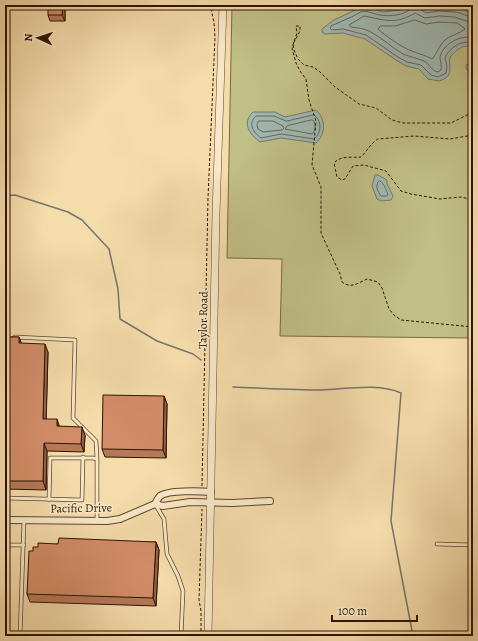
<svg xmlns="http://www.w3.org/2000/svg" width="478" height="641" viewBox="0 0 478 641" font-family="Alegreya,serif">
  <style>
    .green { fill: #c0bf86; stroke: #786944 }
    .water { fill: #a0b9b3; stroke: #73776c }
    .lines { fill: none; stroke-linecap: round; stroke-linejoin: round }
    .shore { stroke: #68665a; stroke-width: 1 }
    .stream { stroke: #73776c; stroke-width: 1.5 }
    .service-casing { stroke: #60452c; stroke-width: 4.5 }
    .minor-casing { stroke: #60452c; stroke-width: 8 }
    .tertiary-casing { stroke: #60452c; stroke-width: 8 }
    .path { stroke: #2f1301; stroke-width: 1; stroke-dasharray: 3 2; stroke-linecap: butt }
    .service { stroke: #f8e8c8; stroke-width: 3 }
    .minor { stroke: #f8e8c8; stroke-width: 6 }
    .tertiary { stroke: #f8e8c8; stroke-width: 7 }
    .wall { fill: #b57959; stroke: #2f1301 }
    .shaded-wall { fill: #936349; stroke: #2f1301 }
    .building { fill: #d28d68; stroke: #2f1301 }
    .labels { text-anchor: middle; stroke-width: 3; stroke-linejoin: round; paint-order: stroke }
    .street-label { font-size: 12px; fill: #2f1301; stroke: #f8e8c8 }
  </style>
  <rect width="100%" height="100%" fill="#f5dcab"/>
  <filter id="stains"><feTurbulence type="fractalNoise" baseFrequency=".005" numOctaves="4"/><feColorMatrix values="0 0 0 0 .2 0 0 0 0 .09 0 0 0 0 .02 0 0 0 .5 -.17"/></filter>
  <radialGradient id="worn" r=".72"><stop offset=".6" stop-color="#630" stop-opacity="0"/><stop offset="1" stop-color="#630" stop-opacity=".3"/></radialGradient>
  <path class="green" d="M232,5H310L473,9V338L280,336L282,259L227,258Z"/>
  <path class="water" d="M364,6L383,12L400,10L410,6L424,7L427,9C442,7 460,4 473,16V96L472,93L471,76L466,68V65L471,63L472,55L470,46C461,45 456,51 450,57C448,68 455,76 439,81L428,79L419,69L406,66L396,60L365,39L343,33L325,34L322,32V29L334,20Z
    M316,110C326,119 326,134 316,143L281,138L260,142C250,134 241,124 253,112H275L285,117Z
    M375,175H378L387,180V184L393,196L391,200L381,201L377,199L372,186Z"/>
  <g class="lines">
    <path class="shore" d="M412,5C411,15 389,17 380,15C375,14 370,12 364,11C358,12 355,16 349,18C343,21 337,23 331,26L330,28L332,30L343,29L366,35L398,57L407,62L421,65L431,75L438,77L446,73L447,66L445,58C449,48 463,38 473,44
      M418,5L420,9L426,13L439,11L455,12L460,13L473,18
      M415,20L426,24L439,22L457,23L464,28L465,29C459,34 451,35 445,40C438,47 437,54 432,59C425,55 419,54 412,51C404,49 383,34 378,29L380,26H395Z
      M473,23L454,17L439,16L425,18L415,13C395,25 385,20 364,16L349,25L351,27C357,28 363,28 369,31C381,37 391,47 403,54C410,57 417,58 424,61C430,64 431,71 438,72L441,70C442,65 440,61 440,57C443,44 461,34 473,38
      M314,115C322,120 322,133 314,139L281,134L261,138C254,133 247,124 256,116H274L286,121Z
      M312,120L314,121C315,126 316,130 312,134L285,129L287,126Z
      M259,121H273L283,126L284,128L282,130L263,132L258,129L257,125Z
      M380,181C384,183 386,190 388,194L387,196H381C378,191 375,188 378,182Z"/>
    <path class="stream" d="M5,196L15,195L68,212L82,220L109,249L118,289L120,319L157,341L193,354L201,360
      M233,387C262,388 292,390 322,390C346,389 379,383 401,393L391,521L413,636"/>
    <g class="service-casing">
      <path id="service" d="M15,337L75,340L73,418L96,441L97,459
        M5,498L82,500L83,457
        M49,500L50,458H93L97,459V521
        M155,504L164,519L167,554L178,576L183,591L181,636
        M437,544L473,545
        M5,591L6,545H24
        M20,636L24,520"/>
    </g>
    <g class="minor-casing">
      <path id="minor" d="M155,504C156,502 158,498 160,496C168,490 200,491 211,492
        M5,520L107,521L120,519L155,504L163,506L190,502L232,503L270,501"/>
    </g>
    <g class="tertiary-casing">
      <path id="tertiary" d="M208,636L216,213L223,5"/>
    </g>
    <path class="path" d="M473,114H469L451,123H403L392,120L376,108L359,104L335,87L319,71L313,67L304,65L298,59L294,50L293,44L300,31V26H296L297,33L292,48L296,63L300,71L306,79L309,100L316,121L312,165L321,187V233L340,274L342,282C351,289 358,283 367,279L378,282L382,288L389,309L394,315L401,320L473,327
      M473,135L450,139L414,136L378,139C371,143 367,151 361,157C352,158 341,155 334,163L337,177L342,180L345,179L353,166L364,165L386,171L401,191L411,194L440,199L461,197L473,200
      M202,486L208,198L215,37L214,22L210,5
      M201,636V611L199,600L202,509"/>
    <use href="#service" class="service"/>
    <use href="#minor" class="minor"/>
    <use href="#tertiary" class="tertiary"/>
  </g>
  <path class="wall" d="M63,5L65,11V21H50L48,15Z
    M5,337H19L21,343L48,352L46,419L59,426L85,435L84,452L47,451L46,490L5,489Z
    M164,396L167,404L166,458L105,457L102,449Z
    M156,542L159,550L156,606L30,602L27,594L33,551L38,547L58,544Z"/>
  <path class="shaded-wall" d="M63,5L65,11V21L62,15Z
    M19,337L22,345L19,343Z
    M45,344L48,352L46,428L43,419Z
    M164,396L167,404L166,458L163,450Z
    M57,419L60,428L57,426Z
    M82,427L85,435L84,452L81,444Z
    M44,443L47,451L46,490L43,481Z
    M156,542L159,550L156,606L153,598Z"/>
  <path class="building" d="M48,5H63L62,15H48Z
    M5,337H19V343L45,344L43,419H57V426L82,427L81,444L44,443L43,481H5Z
    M103,395L164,396L163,450L102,449Z
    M59,538L156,542L153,598L27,594L29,551H33V547H38V543L58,544Z"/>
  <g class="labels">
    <g class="street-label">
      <text transform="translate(203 320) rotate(-89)" y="4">Taylor Road</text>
      <text transform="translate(81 508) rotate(-1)" y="4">Pacific Drive</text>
    </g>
  </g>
  <rect width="478" height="641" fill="none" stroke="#f5dcab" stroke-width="20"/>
  <rect x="6" y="6" width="466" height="629" fill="none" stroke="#2f1301" stroke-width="2"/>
  <rect x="10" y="10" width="458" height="621" fill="none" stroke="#2f1301"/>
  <g transform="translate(38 38) rotate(273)" stroke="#f8e8c8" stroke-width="3" paint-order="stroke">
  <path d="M0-3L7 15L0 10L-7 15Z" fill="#2f1301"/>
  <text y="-6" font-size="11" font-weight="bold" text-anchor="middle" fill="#2f1301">N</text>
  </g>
  <path d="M332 615v6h85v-6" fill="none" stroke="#2f1301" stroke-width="2"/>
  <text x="338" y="615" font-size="12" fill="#2f1301" stroke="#f8e8c8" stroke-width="3" paint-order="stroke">100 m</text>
  <rect width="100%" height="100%" filter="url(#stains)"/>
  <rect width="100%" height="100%" fill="url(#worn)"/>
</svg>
